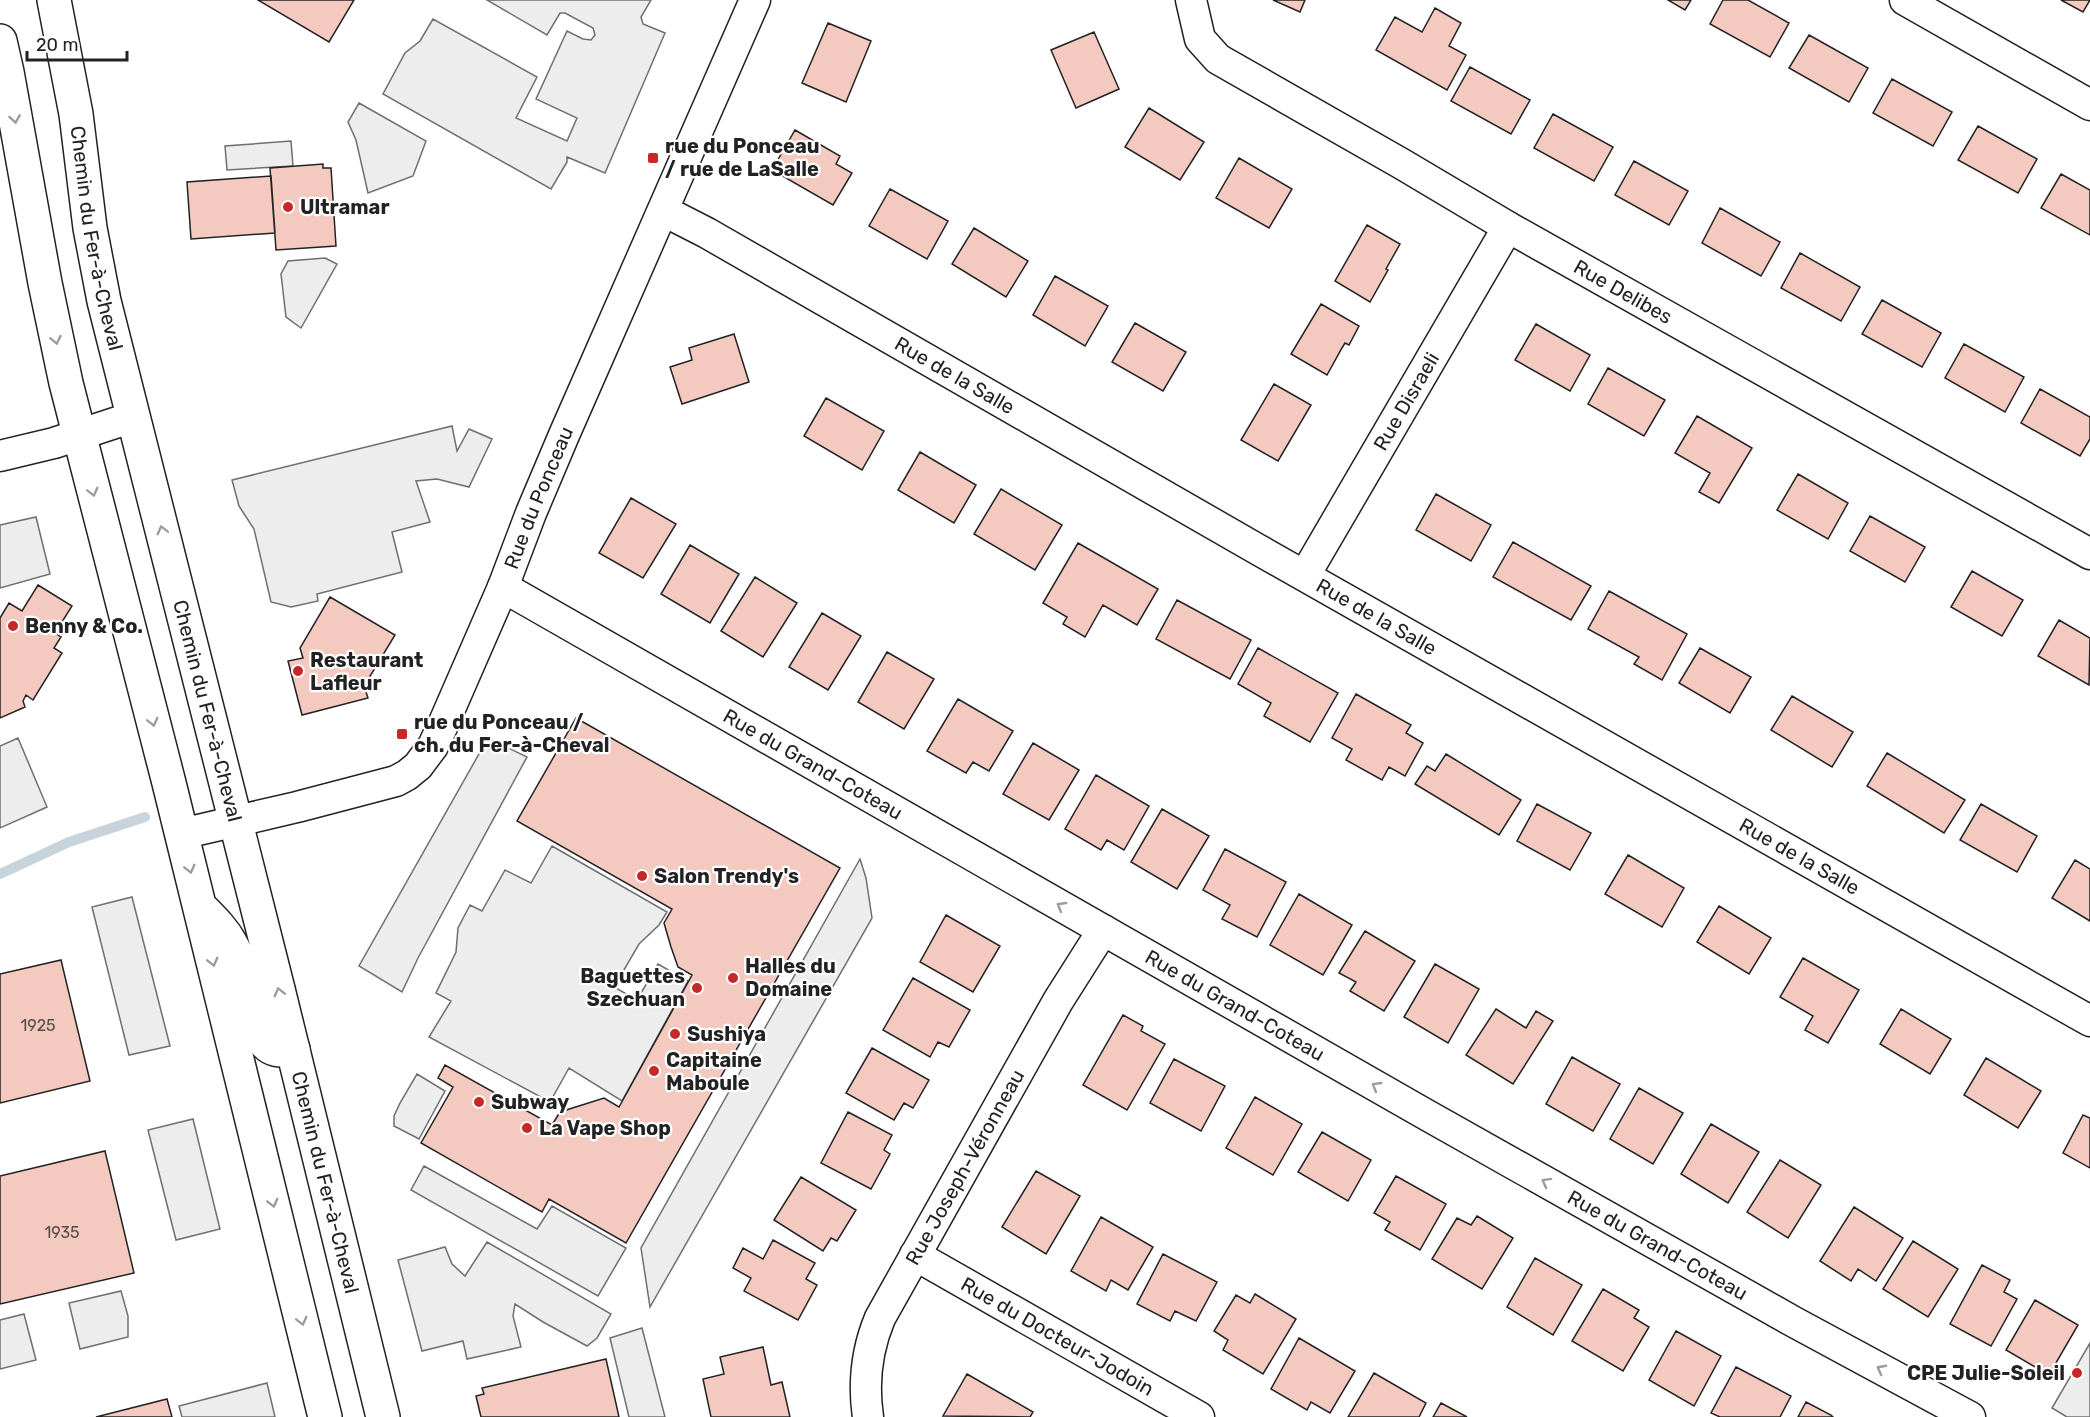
<svg xmlns="http://www.w3.org/2000/svg" width="2090" height="1417" viewBox="0 0 2090 1417" font-family="Rubik,sans-serif">
  <style>
    .parking { fill: #ededed; stroke: #6f6f6f; stroke-width: 1.5 }
    .lines { fill: none; stroke-linecap: round; stroke-linejoin: round }
    .stream { stroke: #c7d3dd; stroke-width: 10 }
    .building { fill: #f3c9c0; stroke: #222; stroke-width: 1.5 }
    .street-casing { stroke: #222; stroke-width: 33 }
    .secondary-casing { stroke: #222; stroke-width: 36 }
    .street { stroke: #fff; stroke-width: 30 }
    .secondary { stroke: #fff; stroke-width: 33 }
    .oneway { stroke: #9c9c9c }
    .poi-dot { fill: #c62828; stroke: #fff; stroke-width: 2 }
    .labels { text-anchor: middle; stroke-width: 4.5; stroke-linejoin: round; paint-order: stroke }
    .number-label { font-size: 16px; fill: #564c4a }
    .poi-label { font-size: 20px; font-weight: bold; fill: #222; stroke: #fff; text-anchor: start }
    .street-label { font-size: 20px; fill: #222; stroke: #fff }
  </style>
  <rect width="100%" height="100%" fill="#fff"/>
  <path class="parking" d="M487,0H651L641,17L643,24L665,33L605,173L567,157V162L551,189L383,94L405,53L420,41L433,19L537,77L516,118L567,141L577,118L536,99L567,31L583,39L591,40L595,35L593,28L565,13H560L547,35Z
    M359,103L426,141L413,176L368,193L356,140L348,122Z
    M291,141L293,166L227,170L225,146Z
    M325,258L337,264L301,328L286,317L281,274L288,261Z
    M452,426L457,451L469,429L492,439L469,487L437,479L416,481L430,522L392,532L402,572L317,594L318,601L291,607L271,602L254,529L239,506L232,480Z
    M36,517L50,574L0,588V525Z
    M18,738L47,807L0,828V746Z
    M488,738L527,757L418,958L402,992L359,966Z
    M552,846L667,912L659,925L639,944L614,987L637,1000L658,964L688,981L622,1101L569,1068L550,1102L429,1037L451,1001L436,993L456,952L458,928L470,905L482,911L505,870L531,883Z
    M860,859L866,878L872,918L650,1307L641,1248Z
    M132,897L170,1046L129,1055L92,907Z
    M417,1074L445,1091L419,1139L394,1126V1116L400,1103Z
    M193,1119L220,1229L176,1240L148,1130Z
    M424,1166L537,1229L552,1206L626,1248L598,1296L411,1190Z
    M487,1242L611,1314L597,1338L587,1346L543,1322L515,1304L513,1316L521,1347L467,1359L463,1341L422,1351L398,1260L445,1247L452,1264L465,1276Z
    M121,1291L128,1316V1337L80,1349L69,1303Z
    M24,1314L36,1360L0,1369V1320Z
    M642,1328L665,1417H629L610,1338Z
    M2090,1343V1417H2067L2052,1408Z
    M267,1383L275,1417H182L179,1406Z"/>
  <g class="lines">
    <path class="stream" d="M0,874L69,842L145,817"/>
  </g>
  <path class="building" d="M258,0H354L329,42Z
    M1273,0H1305L1300,12Z
    M1668,0H1691L1685,10Z
    M1723,0H1748L1789,23L1770,57L1710,24Z
    M2061,0H2090L2083,12Z
    M1435,8L1461,23L1449,46L1466,55L1447,90L1376,50L1395,17L1422,32Z
    M828,23L871,41L846,102L802,83Z
    M1094,32L1119,89L1076,108L1051,50Z
    M1809,35L1868,68L1849,102L1789,68Z
    M1470,67L1530,100L1511,134L1451,101Z
    M1892,79L1952,112L1933,146L1873,113Z
    M1149,108L1204,142L1180,180L1125,147Z
    M1553,114L1613,147L1594,181L1534,148Z
    M1978,126L2037,159L2018,193L1958,160Z
    M795,130L840,156L836,164L852,173L833,205L772,170Z
    M1239,158L1292,189L1269,228L1216,198Z
    M1634,161L1688,191L1669,225L1615,195Z
    M323,164V168H331L336,246L276,250L270,168Z
    M2061,174L2090,190V235L2041,208Z
    M271,176L275,233L191,239L187,182Z
    M890,189L948,221L927,259L869,226Z
    M1720,208L1780,242L1761,276L1702,243Z
    M1367,225L1400,244L1386,269L1388,270L1370,302L1335,281Z
    M974,228L1028,261L1006,297L952,264Z
    M1800,253L1860,287L1841,321L1781,288Z
    M1055,276L1108,306L1085,346L1033,315Z
    M1882,300L1941,333L1922,367L1862,334Z
    M1321,304L1359,326L1349,345L1345,343L1342,348L1327,375L1291,354Z
    M1135,323L1186,352L1163,391L1112,362Z
    M1536,324L1590,355L1570,391L1515,360Z
    M734,334L749,382L682,404L670,367L692,360L689,348Z
    M1964,344L2024,377L2005,412L1945,378Z
    M1608,368L1665,400L1644,436L1588,404Z
    M1274,384L1311,405L1278,461L1241,440Z
    M2040,389L2090,417V439L2080,456L2021,423Z
    M826,398L884,431L862,470L804,436Z
    M1697,416L1752,448L1719,503L1699,492L1710,473L1675,453Z
    M920,452L976,485L954,523L898,490Z
    M1798,474L1848,503L1828,539L1777,510Z
    M1001,489L1062,525L1035,570L974,534Z
    M1436,494L1491,525L1471,561L1416,530Z
    M631,498L676,524L643,578L599,553Z
    M1870,516L1925,547L1905,582L1850,551Z
    M1513,542L1591,586L1571,620L1493,577Z
    M1078,543L1158,589L1137,625L1103,605L1085,637L1063,624L1067,617L1043,603Z
    M690,545L739,574L710,623L661,594Z
    M1972,571L2023,600L2002,636L1951,607Z
    M755,577L797,603L763,657L721,631Z
    M38,585L72,606L55,633L61,637L54,648L62,653L33,700L26,695L23,701L25,707L0,718V618L9,603L22,611Z
    M1609,591L1687,634L1662,680L1634,664L1639,657L1588,629Z
    M330,597L395,635L364,686L368,698L302,715L288,661L303,658L300,648Z
    M1177,600L1251,640L1230,679L1156,639Z
    M822,613L861,636L828,690L789,667Z
    M2059,620L2090,638L2089,685L2038,656Z
    M1258,648L1338,693L1310,742L1264,716L1271,703L1238,684Z
    M1700,648L1751,677L1730,713L1679,683Z
    M887,652L934,679L904,729L858,702Z
    M1356,694L1411,725L1406,733L1423,743L1405,776L1389,767L1382,780L1346,760L1352,749L1332,738Z
    M1792,696L1853,732L1832,767L1771,730Z
    M958,699L1013,731L989,771L973,762L966,773L927,751Z
    M576,718L840,868L626,1243L549,1199L542,1212L421,1143L453,1087L438,1078L445,1065L552,1125L560,1112L604,1098L619,1107L692,975L678,967L671,947L664,923L672,909L517,821Z
    M1033,743L1079,770L1049,820L1003,794Z
    M1887,753L1965,800L1944,833L1867,786Z
    M1446,754L1521,800L1499,835L1415,784L1427,766L1435,771Z
    M1096,775L1149,806L1124,850L1107,840L1101,850L1065,829Z
    M1537,804L1591,833L1570,870L1517,841Z
    M1981,804L2037,836L2017,872L1960,840Z
    M1162,809L1209,836L1177,889L1131,862Z
    M1225,849L1286,882L1257,937L1222,919L1230,905L1203,890Z
    M1628,855L1684,888L1662,927L1605,894Z
    M2075,860L2090,869V921L2052,898Z
    M1299,894L1352,925L1323,975L1270,945Z
    M1719,906L1771,938L1749,974L1697,942Z
    M946,915L1000,946L973,992L920,962Z
    M1365,931L1415,961L1384,1011L1350,991L1356,982L1339,973Z
    M1803,958L1859,990L1828,1043L1805,1030L1813,1016L1780,997Z
    M61,960L90,1081L0,1103V974Z
    M1435,964L1479,989L1448,1043L1404,1017Z
    M913,978L970,1010L949,1047L938,1042L930,1057L883,1030Z
    M1496,1009L1526,1028L1536,1011L1553,1021L1513,1084L1466,1055Z
    M1901,1009L1951,1039L1930,1074L1880,1044Z
    M1123,1015L1143,1026L1141,1031L1165,1044L1127,1110L1083,1085Z
    M872,1048L929,1080L913,1108L904,1103L894,1120L846,1093Z
    M1572,1057L1620,1084L1593,1131L1546,1104Z
    M1986,1058L2041,1091L2018,1128L1964,1095Z
    M1174,1059L1225,1086L1201,1131L1150,1103Z
    M1639,1088L1683,1113L1653,1164L1610,1139Z
    M1255,1097L1302,1124L1273,1175L1226,1148Z
    M848,1112L892,1135L884,1150L890,1154L871,1189L821,1163Z
    M2083,1115L2090,1118V1168L2063,1153Z
    M1711,1124L1759,1152L1728,1203L1681,1174Z
    M1322,1132L1371,1160L1348,1201L1298,1172Z
    M105,1151L134,1273L0,1304V1176Z
    M1780,1160L1821,1185L1788,1238L1747,1212Z
    M1036,1171L1080,1196L1046,1254L1002,1227Z
    M1396,1176L1446,1204L1420,1250L1385,1230L1390,1222L1374,1213Z
    M801,1177L856,1210L837,1241L831,1238L823,1251L774,1220Z
    M1854,1207L1903,1238L1876,1281L1858,1269L1851,1281L1820,1261Z
    M1477,1216L1513,1238L1482,1289L1432,1259L1457,1218L1471,1225Z
    M1101,1217L1153,1247L1128,1290L1111,1280L1106,1291L1071,1271Z
    M773,1240L815,1263L806,1279L817,1285L798,1320L744,1291L751,1278L733,1268L743,1248L763,1259Z
    M1913,1241L1958,1269L1928,1317L1883,1289Z
    M1163,1254L1217,1282L1196,1321L1175,1311L1170,1321L1137,1304Z
    M1535,1258L1582,1285L1553,1335L1507,1307Z
    M1982,1265L2010,1280L2004,1292L2017,1299L1991,1346L1950,1324Z
    M1603,1289L1639,1310L1634,1318L1649,1327L1623,1371L1572,1341Z
    M1255,1294L1296,1319L1263,1374L1223,1350L1228,1340L1214,1331L1236,1295L1250,1303Z
    M2035,1300L2078,1325L2049,1375L2006,1350Z
    M1676,1331L1721,1356L1694,1406L1649,1380Z
    M1299,1338L1355,1371L1330,1413L1311,1402L1307,1410L1271,1389Z
    M763,1347L771,1385L782,1382L790,1417H711L703,1379L724,1374L720,1357Z
    M606,1359L619,1417H481L476,1396L484,1394L482,1388Z
    M1736,1367L1791,1396L1780,1417H1720L1711,1413Z
    M1374,1373L1426,1403L1419,1417H1348Z
    M967,1374L1033,1412L1030,1417L943,1416Z
    M167,1399L172,1417H96Z
    M1806,1402L1831,1415L1833,1417H1798Z
    M1441,1403L1467,1417H1433Z"/>
  <g class="lines">
    <g class="street-casing">
      <g id="street">
        <path id="s1" d="M1191,0L1200,39L1218,59L1402,164L1508,227L2090,554"/>
        <path d="M1905,0L2090,105"/>
        <path id="s2" d="M664,211L707,233L1257,549L2090,1021"/>
        <path d="M0,456L54,443L133,417"/>
        <path id="s3" d="M1305,575L1508,227"/>
        <path id="s4" d="M503,587L1425,1114L1794,1322L1970,1417"/>
        <path id="s5" d="M181,834L297,807L396,781L407,775L418,766L433,746L442,727L503,587L531,513L564,435L755,0"/>
        <path id="s6" d="M915,1255L1199,1417"/>
        <path id="s7" d="M868,1417C863,1383 867,1349 880,1318L1058,1001L1103,930"/>
      </g>
    </g>
    <g class="secondary-casing">
      <g id="secondary">
        <path id="s8" d="M54,0L76,114L90,228L104,301L278,989L383,1417"/>
        <path d="M0,41L7,72L45,283L66,383L169,783L325,1417"/>
        <path d="M204,911C214,921 224,931 231,944C248,973 251,1009 263,1040C271,1051 280,1051 293,1049"/>
      </g>
    </g>
    <use href="#street" class="street"/>
    <use href="#secondary" class="secondary"/>
  </g>
  <defs><path id="oneway-chevron" d="M-2-3.5L2.5 0L-2 3.5" fill="none" stroke-width="1.6" stroke-linecap="round" stroke-linejoin="round" transform="scale(1.5)"/></defs>
  <g class="oneway">
    <use href="#oneway-chevron" transform="translate(15 119) rotate(81)"/>
    <use href="#oneway-chevron" transform="translate(56 340) rotate(78)"/>
    <use href="#oneway-chevron" transform="translate(93 492) rotate(76)"/>
    <use href="#oneway-chevron" transform="translate(162 530) rotate(-104)"/>
    <use href="#oneway-chevron" transform="translate(153 722) rotate(76)"/>
    <use href="#oneway-chevron" transform="translate(190 869) rotate(76)"/>
    <use href="#oneway-chevron" transform="translate(1061 906) rotate(-150)"/>
    <use href="#oneway-chevron" transform="translate(213 962) rotate(76)"/>
    <use href="#oneway-chevron" transform="translate(279 992) rotate(-104)"/>
    <use href="#oneway-chevron" transform="translate(1376 1086) rotate(-150)"/>
    <use href="#oneway-chevron" transform="translate(1546 1182) rotate(-151)"/>
    <use href="#oneway-chevron" transform="translate(273 1203) rotate(76)"/>
    <use href="#oneway-chevron" transform="translate(302 1321) rotate(76)"/>
    <use href="#oneway-chevron" transform="translate(1881 1369) rotate(-152)"/>
  </g>
  <g class="poi-dot">
    <rect x="647" y="152" width="12" height="12" rx="3"/>
    <circle cx="288" cy="207" r="6"/>
    <circle cx="13" cy="626" r="6"/>
    <circle cx="298" cy="671" r="6"/>
    <rect x="396" y="728" width="12" height="12" rx="3"/>
    <circle cx="642" cy="876" r="6"/>
    <circle cx="733" cy="978" r="6"/>
    <circle cx="697" cy="988" r="6"/>
    <circle cx="675" cy="1034" r="6"/>
    <circle cx="654" cy="1071" r="6"/>
    <circle cx="479" cy="1102" r="6"/>
    <circle cx="527" cy="1128" r="6"/>
    <circle cx="2077" cy="1373" r="6"/>
  </g>
  <g class="labels">
    <g class="number-label">
      <text x="38" y="1031">1925</text>
      <text x="62" y="1238">1935</text>
    </g>
    <g class="poi-label">
      <text x="665" y="153">rue du Ponceau<tspan x="665" dy="23">/ rue de LaSalle</tspan></text>
      <text x="300" y="214">Ultramar</text>
      <text x="25" y="633">Benny &amp; Co.</text>
      <text x="310" y="667">Restaurant<tspan x="310" dy="23">Lafleur</tspan></text>
      <text x="414" y="729">rue du Ponceau /<tspan x="414" dy="23">ch. du Fer-à-Cheval</tspan></text>
      <text x="654" y="883">Salon Trendy's</text>
      <text x="745" y="973">Halles du<tspan x="745" dy="23">Domaine</tspan></text>
      <text x="685" y="983" text-anchor="end">Baguettes<tspan x="685" dy="23">Szechuan</tspan></text>
      <text x="687" y="1041">Sushiya</text>
      <text x="666" y="1067">Capitaine<tspan x="666" dy="23">Maboule</tspan></text>
      <text x="491" y="1109">Subway</text>
      <text x="539" y="1135">La Vape Shop</text>
      <text x="2065" y="1380" text-anchor="end">CPE Julie-Soleil</text>
    </g>
    <g class="street-label">
      <text dy="7" stroke="none"><textPath href="#s8" startOffset="242">Chemin du Fer-à-Cheval</textPath></text>
      <text dy="7" stroke="none"><textPath href="#s1" startOffset="534">Rue Delibes</textPath></text>
      <text dy="7" stroke="none"><textPath href="#s2" startOffset="334">Rue de la Salle</textPath></text>
      <text dy="7" stroke="none"><textPath href="#s3" startOffset="201">Rue Disraeli</textPath></text>
      <text dy="7" stroke="none"><textPath href="#s5" startOffset="543">Rue du Ponceau</textPath></text>
      <text dy="7" stroke="none"><textPath href="#s2" startOffset="820">Rue de la Salle</textPath></text>
      <text dy="7" stroke="none"><textPath href="#s8" startOffset="728">Chemin du Fer-à-Cheval</textPath></text>
      <text dy="7" stroke="none"><textPath href="#s4" startOffset="357">Rue du Grand-Coteau</textPath></text>
      <text dy="7" stroke="none"><textPath href="#s2" startOffset="1306">Rue de la Salle</textPath></text>
      <text dy="7" stroke="none"><textPath href="#s4" startOffset="843">Rue du Grand-Coteau</textPath></text>
      <text dy="7" stroke="none"><textPath href="#s7" startOffset="274">Rue Joseph-Véronneau</textPath></text>
      <text dy="7" stroke="none"><textPath href="#s8" startOffset="1214">Chemin du Fer-à-Cheval</textPath></text>
      <text dy="7" stroke="none"><textPath href="#s4" startOffset="1329">Rue du Grand-Coteau</textPath></text>
      <text dy="7" stroke="none"><textPath href="#s6" startOffset="164">Rue du Docteur-Jodoin</textPath></text>
    </g>
  </g>
  <path d="M27 51v9h100v-9" fill="none" stroke="#222222" stroke-width="3"/>
  <text x="36" y="51" font-size="18" fill="#222222" stroke="#ffffff" stroke-width="4.5" paint-order="stroke">20 m</text>
</svg>
